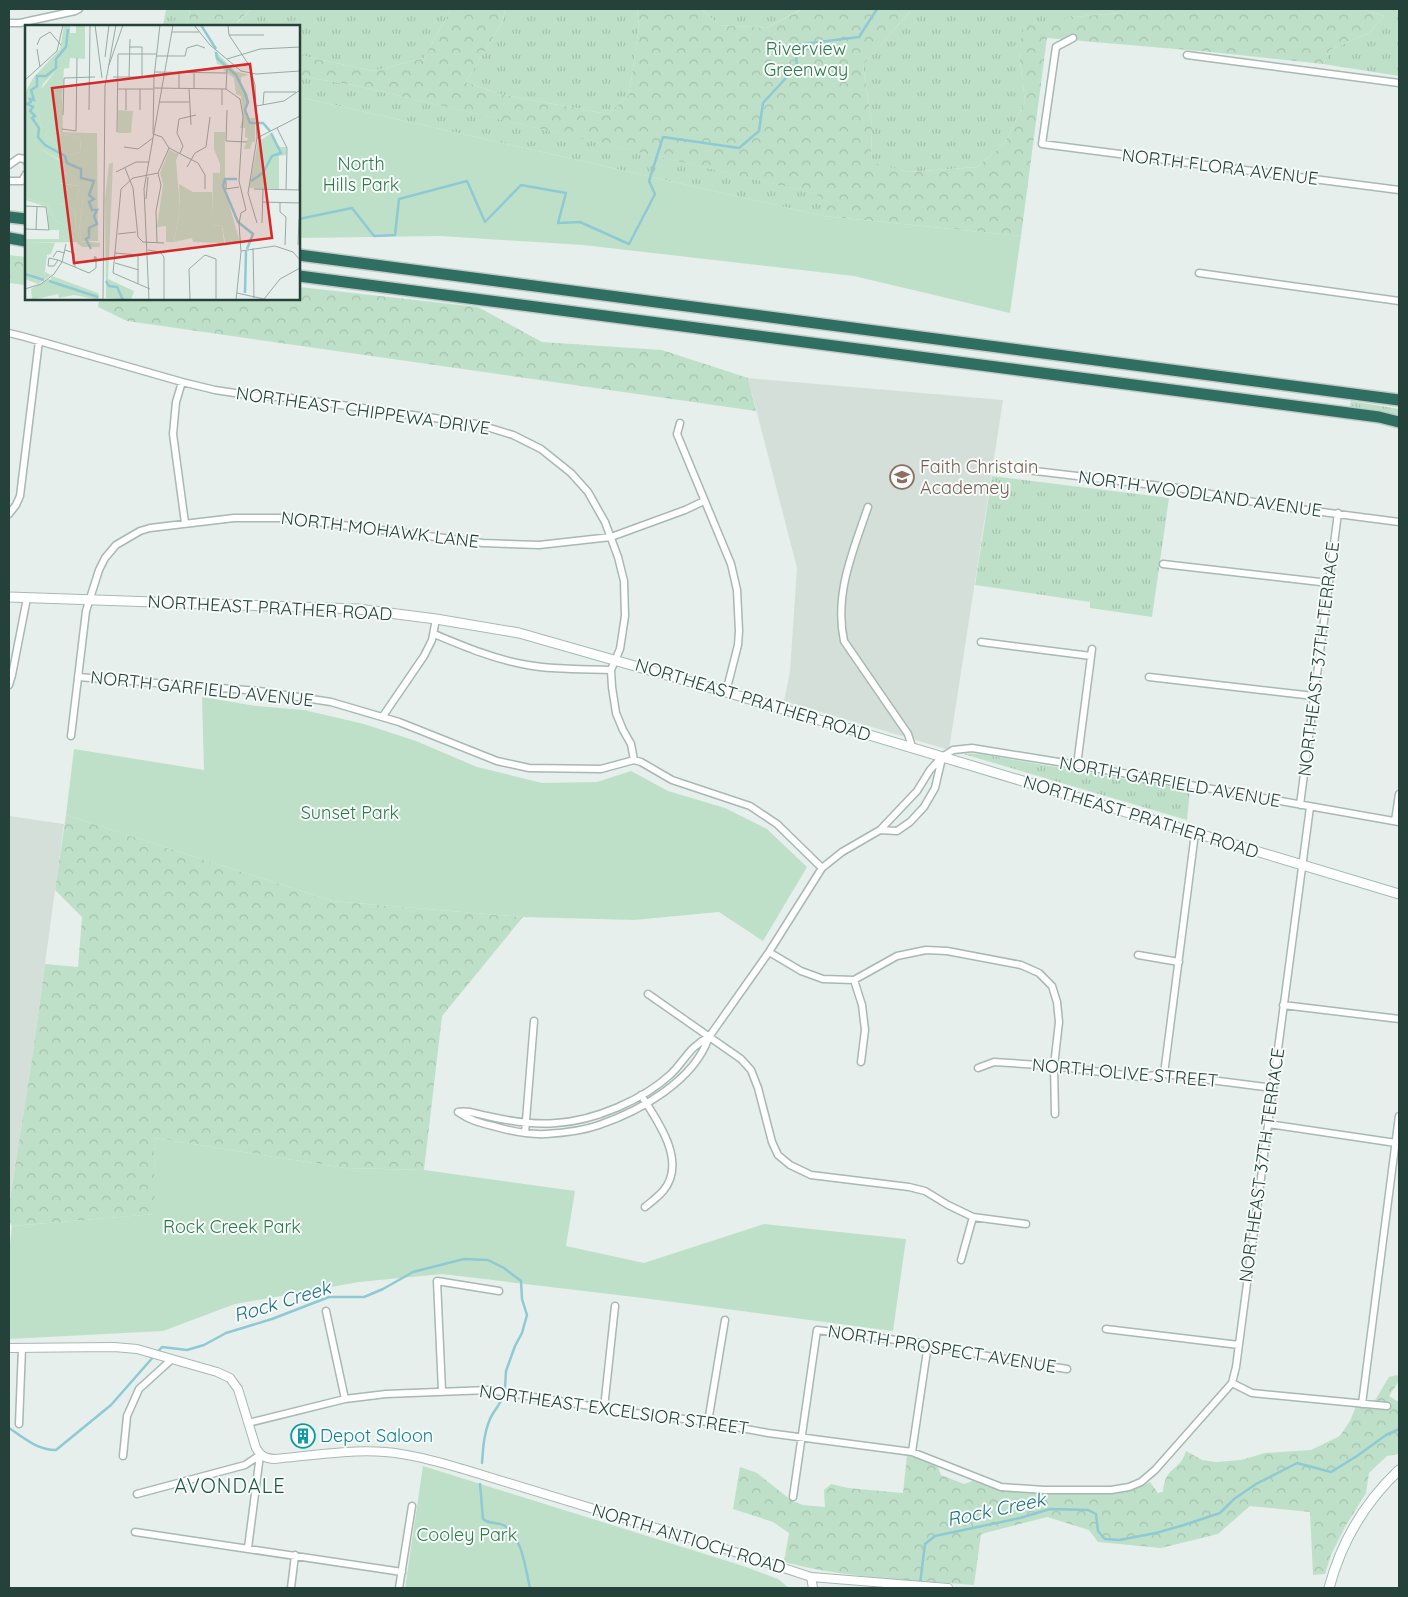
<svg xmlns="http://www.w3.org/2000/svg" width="1408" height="1597" viewBox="0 0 1408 1597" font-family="Quicksand,sans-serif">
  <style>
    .built { fill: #d4dfda }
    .grass { fill: url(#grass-tufts) }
    .forest { fill: url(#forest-crowns) }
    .park { fill: #bfe0c8 }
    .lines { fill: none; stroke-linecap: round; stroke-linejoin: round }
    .stream { stroke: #8ec9d4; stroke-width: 2.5 }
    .minor-casing { stroke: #a8b8b2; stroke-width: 9 }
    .tertiary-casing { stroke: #a8b8b2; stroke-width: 10 }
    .secondary-casing { stroke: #a4bbb3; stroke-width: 11 }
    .motorway-casing { stroke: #c2cac8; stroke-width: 14 }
    .minor { stroke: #fff; stroke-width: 6 }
    .tertiary { stroke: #fff; stroke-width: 8 }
    .secondary { stroke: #fff; stroke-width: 9 }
    .motorway { stroke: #2f6f62; stroke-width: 11 }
    .labels { text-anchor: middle; stroke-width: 4; stroke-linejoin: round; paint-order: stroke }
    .park-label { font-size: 18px; fill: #2d7a4b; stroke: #f7fbf9 }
    .street-label { font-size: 18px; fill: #24423a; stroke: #f7fbf9 }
    .education-label { font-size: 18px; fill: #785e54; stroke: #f7fbf9; text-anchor: start }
    .culture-label { font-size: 18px; fill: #0d838f; stroke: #f7fbf9; text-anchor: start }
    .water-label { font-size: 19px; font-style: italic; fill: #1c6f80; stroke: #f7fbf9 }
    .quarter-label { font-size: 20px; letter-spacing: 1px; fill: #1f5548; stroke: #f7fbf9 }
    .inset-river { fill: none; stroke: #8ec9d4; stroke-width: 2.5 }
    .inset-road { fill: none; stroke: #98aaa4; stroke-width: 1 }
    .view { fill: #d62828; fill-opacity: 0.15; stroke: #d62828; stroke-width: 2.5 }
    .inset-edge { fill: none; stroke: #24423a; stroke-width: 2.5 }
  </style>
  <defs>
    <pattern id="grass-tufts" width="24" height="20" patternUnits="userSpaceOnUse" patternTransform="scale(1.25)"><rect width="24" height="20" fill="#bfe0c8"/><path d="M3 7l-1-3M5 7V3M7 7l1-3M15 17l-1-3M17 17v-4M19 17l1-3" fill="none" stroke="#a4c1ad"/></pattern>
    <pattern id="forest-crowns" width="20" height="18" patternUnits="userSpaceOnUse" patternTransform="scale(1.25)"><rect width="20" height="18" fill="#bfe0c8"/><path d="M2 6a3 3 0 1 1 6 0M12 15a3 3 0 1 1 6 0" fill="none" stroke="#a4c1ad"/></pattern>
  </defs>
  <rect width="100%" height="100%" fill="#e6efeb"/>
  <path class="built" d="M748,378L1003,400L949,750L784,701L790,672L797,568Z
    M9,816L64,824L33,1052L9,1206Z"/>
  <path class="grass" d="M166,9H190L187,26H163Z
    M251,9H451L424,58L373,71L299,55V26H238L237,23Z
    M505,9H637L639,26L629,95L608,114L499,94L466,82L503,21Z
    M701,9H802L766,28L719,25Z
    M912,9H1122L1121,13L1072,17L1019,52L1025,101L1005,143L977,167L908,172L871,163L872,125L863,65Z
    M1362,9H1399V76L1323,64L1330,50L1369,33L1384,16Z
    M299,76L353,85L818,194L824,216L299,97Z
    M1351,401L1399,409V415L1350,406Z
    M992,476L1169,498L1152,617L1090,608V602L975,585Z
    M960,753L980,754L1190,790L1187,820Z"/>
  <path class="forest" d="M190,9H251L237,22L238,26H187Z
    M451,9H505L503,21L466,82L499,94L608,114L629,95L639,26L637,9H701L719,25L766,28L803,9H912L863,65L872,125L871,162L908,172L977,167L1005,143L1025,101L1019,52L1024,25L1072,17L1121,13L1122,9H1362L1384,16L1369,33L1330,50L1323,64L1211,52L1047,38L1021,236L824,216L817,194L353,85L299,76V55L373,71L424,58Z
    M9,255L26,257V285L9,283Z
    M299,287L478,307L542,342L662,350L748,378L756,411L127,321L98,307L99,299H299Z
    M66,815L332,901L523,917L442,1016L424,1170L345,1168L154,1138L156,1214L12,1226L9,1220V1206L33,1052L45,964L78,967L82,917L55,890Z
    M1397,1375L1399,1377V1381L1389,1396L1397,1401H1399V1454L1387,1456L1369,1473L1366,1493L1345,1527L1331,1555L1325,1574L1313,1575L1310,1512L1250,1506L1218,1534L1161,1548L1098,1542L1089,1530L1047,1517L981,1534L974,1585C911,1580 845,1578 784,1562L789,1533L773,1522L733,1509L740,1467L757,1473L792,1501L803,1505L825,1507L824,1490L831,1484L848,1488L903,1493L907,1455L915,1456L938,1467L941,1475L964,1484L973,1481L999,1490L1012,1492L1112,1494L1130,1491L1150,1482L1158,1493L1163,1492C1165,1465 1179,1473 1186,1451L1202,1460L1216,1462L1241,1460L1265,1453L1311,1450L1340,1436L1350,1421L1356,1406L1371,1407L1389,1377Z"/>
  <path class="park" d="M299,97L824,216L1021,236L1010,313L854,276L583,245L440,236L299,238Z
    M202,697L256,706L304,710L364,724L416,741L477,767L542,783L597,782L631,771L668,791L725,808L767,829L807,867L763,941L719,912L634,920L523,917L332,901L66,815L74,749L204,770Z
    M154,1138L345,1168L424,1170L575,1191L566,1246L644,1263L764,1224L906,1239L893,1331L643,1298L442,1274L359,1282L235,1304L163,1331L9,1339V1252L12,1226L155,1214Z
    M423,1466L740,1565L778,1579L789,1588H405Z"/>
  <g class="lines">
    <path class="stream" d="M299,219L352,208L374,236L395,235L399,199L467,181L485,222L521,185L566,193L558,223L580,222L629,244L655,194L649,181L663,137L739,148L759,131L763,103L797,66L795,45L859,37L877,9
      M9,1428C24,1438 37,1450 56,1450L111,1405L162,1347L187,1350L204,1345L226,1333L272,1319L329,1297H364L383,1289L413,1272L464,1259L488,1260L504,1268L521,1281L522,1299L527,1315L522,1333L515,1346L506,1371L505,1388
      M482,1463C483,1448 484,1433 490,1419C494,1410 501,1404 504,1394
      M480,1484L483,1519C489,1525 498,1521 505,1526C523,1539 525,1568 530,1588
      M920,1584L925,1544L935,1536L1020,1518L1050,1509L1088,1510L1096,1514L1098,1531L1105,1539L1119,1540L1156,1533L1184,1525L1220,1513L1234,1499L1256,1484L1297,1463L1331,1472L1357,1456L1386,1435L1399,1429"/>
    <g class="minor-casing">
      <path id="minor" d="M9,23H20L75,11L79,9
        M1073,38L1056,47L1042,144L1399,190
        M1187,55L1399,83
        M9,165L19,158L25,159L26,161
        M9,181H22L26,174
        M1199,273L1399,301
        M9,333L25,337L182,382L215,390L248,395L291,398L477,424L513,435L541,449L571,473L588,492L605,522L618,557L624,581L625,616L620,649L611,670L612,687L616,713L623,730L631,744L634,760
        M182,382L176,402L173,434L185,523
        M680,423L677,434L731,564L737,590L739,631L738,645L726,692
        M1001,467L1178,488L1276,506L1399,522
        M868,507C853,551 834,594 844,641L908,734L912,747
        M9,514L16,505L20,496L39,341
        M1163,564L1329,583
        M434,634C463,646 491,658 522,664C551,670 582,669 611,670
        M981,642L1091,656
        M78,677L259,691L331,702L399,722L497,761L529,768L601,769L634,760L641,762L672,780L750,806L777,824L822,868
        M1149,677L1314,696
        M9,685L12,675L27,598
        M383,716L424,656L432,640L436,619
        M71,736L86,611L99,570L105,558L116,545L140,531L150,528L234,518H287L483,543L539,545L611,537L685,510L704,501
        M1077,765L1092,649
        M1300,805L1338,513
        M1395,821L1399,794
        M880,830L897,831L910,822L924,807L935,788L942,758
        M769,952L801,971L823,979L854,980L897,956L926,950L947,951L1021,965L1039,973L1052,986L1057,1002L1059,1022L1054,1066L1055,1114
        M1138,955L1179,962
        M854,980L862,1005L865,1030L861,1062
        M648,994L741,1059L751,1070L758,1088L772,1142L778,1155L790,1165L811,1175L909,1187L925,1191L948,1205L973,1217L1026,1224
        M1283,1005L1399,1019
        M978,1068L994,1062L1054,1066L1140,1077L1164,1074L1273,1088
        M1164,1074L1195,833
        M641,1095C657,1120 688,1162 663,1191C658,1197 651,1202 645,1207
        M458,1112C469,1120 480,1123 493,1126C510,1131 528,1135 546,1134C563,1133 582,1131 599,1125C640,1111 694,1081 709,1037L769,952L822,868L842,852L880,830L917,791L930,770L942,757L953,750L972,748L1077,765L1399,822
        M458,1112C469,1110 476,1114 487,1116C509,1121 534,1125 556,1123C594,1121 643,1100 671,1074C686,1059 689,1047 709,1037
        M1268,1124L1396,1143
        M525,1133L534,1021
        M961,1260L973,1217
        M326,1311L345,1399
        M1106,1329L1239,1345
        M1232,1383L1252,1393L1387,1406
        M442,1391L437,1281L499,1291
        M1362,1404L1399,1116
        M604,1408L615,1306
        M708,1422L725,1320
        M248,1423L345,1399L386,1394L489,1390L635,1413L708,1422L768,1433L912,1452L1001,1487L1044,1490H1111L1129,1487L1141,1482L1155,1470L1232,1383L1236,1367L1310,807
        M19,1424L22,1348
        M912,1452L928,1344
        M123,1456L127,1416L139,1389L171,1360
        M137,1494L245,1465L260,1455
        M793,1497L817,1330L928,1344L992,1357L1067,1369
        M135,1532L402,1572
        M248,1548L260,1455
        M291,1588L295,1555
        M399,1588L412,1506"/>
    </g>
    <g class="tertiary-casing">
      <path id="tertiary" d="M9,1348L114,1347L137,1349L217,1372L230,1378L238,1389L256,1448C261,1456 264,1458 274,1459C307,1456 351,1449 385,1452C411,1454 438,1462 463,1469L738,1553L811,1577L948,1588
        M811,1577L813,1588"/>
    </g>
    <g class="secondary-casing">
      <path id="secondary" d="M9,597L358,609L436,619L519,633L726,692L1399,894
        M1329,1588C1341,1543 1365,1502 1399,1470"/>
    </g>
    <g class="motorway-casing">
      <path id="motorway" d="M9,217L26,219
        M9,238L26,241
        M299,255L1399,400
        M299,276L1379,417L1399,422"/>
    </g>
    <use href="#minor" class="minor"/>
    <use href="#tertiary" class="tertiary"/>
    <use href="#secondary" class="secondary"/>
    <use href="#motorway" class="motorway"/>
  </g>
  <defs>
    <g id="school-ring" transform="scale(1.25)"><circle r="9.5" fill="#f7fbf9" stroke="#8d6e63" stroke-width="1.5"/><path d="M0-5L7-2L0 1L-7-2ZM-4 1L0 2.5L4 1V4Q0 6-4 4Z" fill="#8d6e63"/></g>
    <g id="building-ring" transform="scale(1.25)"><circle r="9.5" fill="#f7fbf9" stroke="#0f9aa8" stroke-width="1.5"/><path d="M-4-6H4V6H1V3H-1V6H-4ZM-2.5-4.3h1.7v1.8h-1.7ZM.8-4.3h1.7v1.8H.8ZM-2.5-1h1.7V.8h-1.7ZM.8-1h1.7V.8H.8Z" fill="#0f9aa8"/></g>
  </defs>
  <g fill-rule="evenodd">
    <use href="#school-ring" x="902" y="477"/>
    <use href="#building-ring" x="303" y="1436"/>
  </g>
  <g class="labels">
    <g class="park-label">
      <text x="806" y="55">Riverview<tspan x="806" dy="21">Greenway</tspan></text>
      <text x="361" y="170">North<tspan x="361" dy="21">Hills Park</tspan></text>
      <text x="350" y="819">Sunset Park</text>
      <text x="232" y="1233">Rock Creek Park</text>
      <text x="467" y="1541">Cooley Park</text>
    </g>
    <g class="street-label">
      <text transform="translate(1220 167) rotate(7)" y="6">NORTH FLORA AVENUE</text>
      <text transform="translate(363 411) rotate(8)" y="6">NORTHEAST CHIPPEWA DRIVE</text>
      <text transform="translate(1200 494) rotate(8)" y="6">NORTH WOODLAND AVENUE</text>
      <text transform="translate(380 530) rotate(7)" y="6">NORTH MOHAWK LANE</text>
      <text transform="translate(270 608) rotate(3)" y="6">NORTHEAST PRATHER ROAD</text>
      <text transform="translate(1319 659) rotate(-83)" y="6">NORTHEAST 37TH TERRACE</text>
      <text transform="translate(202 689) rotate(6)" y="6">NORTH GARFIELD AVENUE</text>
      <text transform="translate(753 700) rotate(17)" y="6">NORTHEAST PRATHER ROAD</text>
      <text transform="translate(1170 782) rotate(10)" y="6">NORTH GARFIELD AVENUE</text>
      <text transform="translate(1141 817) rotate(17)" y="6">NORTHEAST PRATHER ROAD</text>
      <text transform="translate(1125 1073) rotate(5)" y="6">NORTH OLIVE STREET</text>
      <text transform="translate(1262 1165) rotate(-82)" y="6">NORTHEAST 37TH TERRACE</text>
      <text transform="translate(942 1349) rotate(9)" y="6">NORTH PROSPECT AVENUE</text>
      <text transform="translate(614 1410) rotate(8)" y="6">NORTHEAST EXCELSIOR STREET</text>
      <text transform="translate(689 1539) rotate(17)" y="6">NORTH ANTIOCH ROAD</text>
    </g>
    <g class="education-label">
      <text x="920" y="473">Faith Christain<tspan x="920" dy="21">Academey</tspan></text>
    </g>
    <g class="culture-label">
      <text x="320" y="1442">Depot Saloon</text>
    </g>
    <g class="water-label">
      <text transform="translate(282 1301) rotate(-17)" y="7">Rock Creek</text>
      <text transform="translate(996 1509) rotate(-12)" y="7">Rock Creek</text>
    </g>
    <g class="quarter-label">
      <text x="230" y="1493">AVONDALE</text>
    </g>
  </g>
  <g transform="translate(25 25)">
    <rect width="275" height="275" fill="#e6efeb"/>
    <path d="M39,43L37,73L32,68L28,85L30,93L17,104L11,81L14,67L32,44ZM93,85L108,86L106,108H93ZM31,99L36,110L46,109L55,114L56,127L44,130L20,110ZM5,123L15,124L37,137L41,148L35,157L36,159L54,161L52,179L34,178L50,184L51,207L30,195L23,180L4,174L0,163V126ZM63,132L55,216L75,218V222H57L51,217L0,218V214H53ZM0,247L18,253L20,247L26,250L13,259L0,254ZM23,254L74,271V275L49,270L34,273L33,269L7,275L6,264Z" fill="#bfe0c8"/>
    <path d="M39,0H45V8H51V0H60V34L45,33L44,43L32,44L18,59L11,81L17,104L30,92V66L37,73L38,107L63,108V132L53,214H34V205H24L22,182L0,175L2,163L4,174L23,180L30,195L51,207L50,184L34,178V175L52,178L54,161L34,158L41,148L37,136L15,124L0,126V68L8,53L35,24ZM33,99L36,110L46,109L55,114L56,127L44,130L20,110ZM189,25L210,46L224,50L216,52V60L223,70L221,85L224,93H230V117H227L225,124H219L223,113L220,112V103H215L218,91L216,71L211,69L209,53L198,45L201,42L192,39ZM88,138L83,254L109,266L106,275L81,273L80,174L84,139ZM154,159L168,167H187L188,201L197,200L199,218L168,217L167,213L149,217L155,183ZM0,218H30L26,229L22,230L19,254L0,247ZM27,251L73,268L74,271L25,256Z" fill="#bfe0c8" fill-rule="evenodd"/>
    <path d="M189,107H200V164L215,218L200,217L197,200L187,201L188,148H195V139L189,124ZM63,108H72L73,216H55ZM245,109L255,122H261V130L254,131V164L224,163L233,117ZM144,125L154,129L151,135L155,183L149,217H141V201L132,202L138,159L135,148Z" fill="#bfe0c8"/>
    <path class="inset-river" d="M176,0L191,24M43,4L41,22L31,34V43L21,51H12V61L6,65L9,75L5,74L6,77L2,79L8,82L5,86L10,91L7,93L14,103L13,112L20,120L40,131L42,138L56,144V153L69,156L64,170L69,174L64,177L67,185H72L69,191L72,199L64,203V212L61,214L66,224M191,27L192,33L211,50L220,68L223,77L220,85L225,98H238L245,106M212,154H200L198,161L213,197L228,209L222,224M226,156L238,148L247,131L256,128L246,108M0,249L19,255M24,256L73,272M81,256L84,261L92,262L98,275M220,268L221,226"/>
    <path class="inset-road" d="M70,0L77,53M169,0L185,20L216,46L231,49L275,46M203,0L204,10L224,40L230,60L232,113L223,168L232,198M147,7H174M204,10H239M12,20L15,13L25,7L36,20M104,22H117V52M12,24L15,42M131,31H160L162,23L172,20L180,23M80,32L84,0M202,34L235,24L275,22M84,40L98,0M130,47L202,48M154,47V63M88,52H129M104,52L105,14M0,55L32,26L38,0M129,63L201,64L215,74L218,91L214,156L221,185M164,63L166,100M92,64H128M101,64V85M115,64V85M169,64V48M197,64V80M201,64L202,44M134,77H164M238,80L239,67H271M231,81L259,76L275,65M64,85L65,0M202,85L201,116L222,117M38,90L39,53L70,52M252,103L262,123L261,164M37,104L51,106L52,33M92,107L93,29H131M128,109L129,52L135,0M128,109L137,112L144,123L173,138L180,150V164M232,113L275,91M99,122L113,124L128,113M155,128L158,121L152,108L154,94L171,90M162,142L170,128L181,122L185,92M100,143L108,163L113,212L118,217L139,218M91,147L111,137H124M201,156V164L214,162M229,164L275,165M274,165L275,132M121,174L123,152M237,177L275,178M255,178V187L261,192M0,181L21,182L24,205L0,204M237,198L238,164M11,205L12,181M93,209L111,207M132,218L131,186L136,160L133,148L144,123M260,220L261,192M273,220L274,194M228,223L229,273M40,225L49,228L50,242M123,225L135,227L139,232V275M216,226L250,221L268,227L275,235M90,228L113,230V259M28,232L32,226L40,228M33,235L24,233L23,241H29L33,235L64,248L71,243V232H69L71,237M90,238L114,245M0,264L16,259L29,249L37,237L41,219M125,264L88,248L96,164L108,153L133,148M212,268L239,274L255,254L275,243M78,275L80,61L91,0M124,275L119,164L148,0M165,275L164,244L180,230L191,234V275M211,275L216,227L214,199L216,188L221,185"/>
    <path class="view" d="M225,39L247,213L49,238L27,63Z"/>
    <rect width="275" height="275" class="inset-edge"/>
  </g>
  <rect width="1408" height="1597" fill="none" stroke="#24423a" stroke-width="20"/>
</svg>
